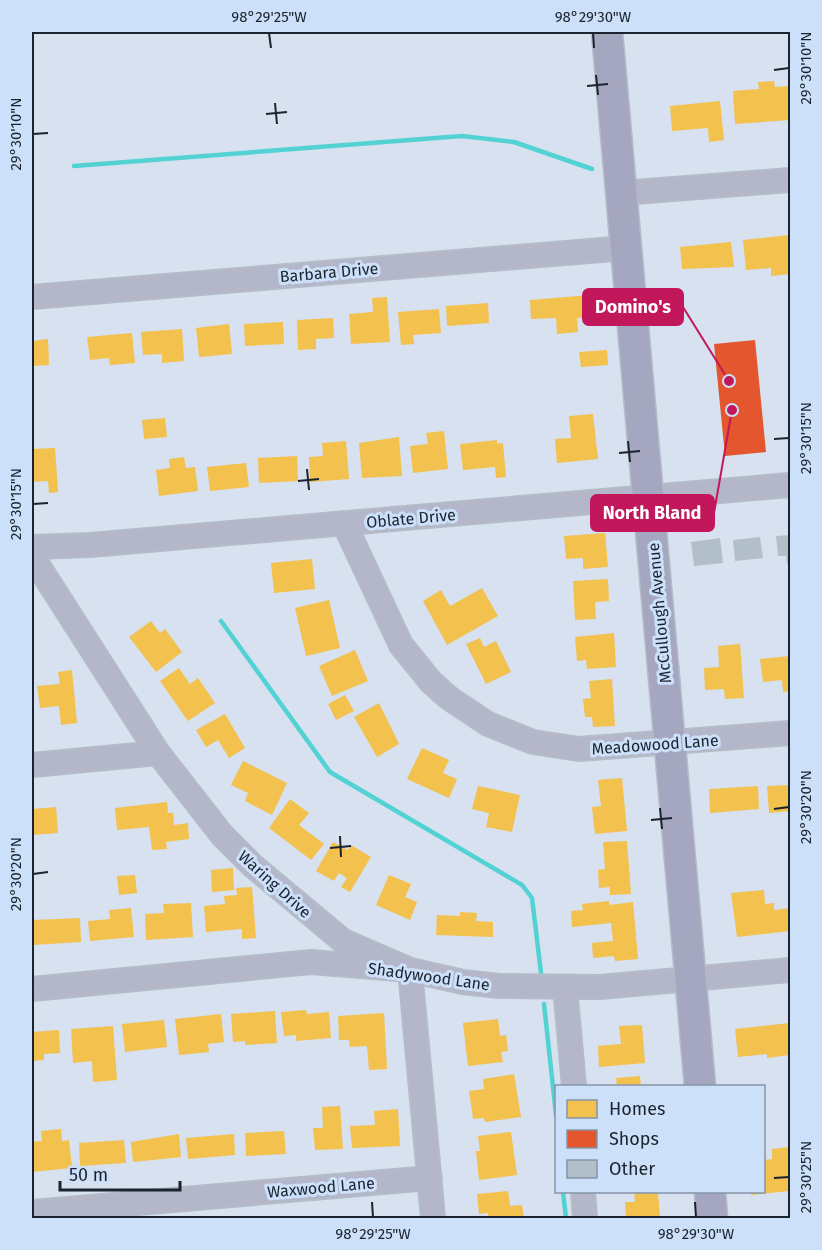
<svg xmlns="http://www.w3.org/2000/svg" width="822" height="1250" viewBox="0 0 822 1250" font-family="'Fira Sans',sans-serif">
  <style>
    .homes { fill: #f2c14e }
    .shops { fill: #e4572e }
    .lines { fill: none; stroke-linecap: round; stroke-linejoin: round }
    .stream { stroke: #53d2d4; stroke-width: 4.5 }
    .building { fill: #b3bfc8 }
    .minor-casing { stroke: #b3bcc7; stroke-width: 26 }
    .major-casing { stroke: #b3bcc7; stroke-width: 33 }
    .minor { stroke: #b4b6c9; stroke-width: 22 }
    .major { stroke: #a5a6bf; stroke-width: 30 }
    .ticks { fill: none; stroke: #1a232e; stroke-width: 2 }
    .labels { text-anchor: middle; stroke-width: 6; stroke-linejoin: round; paint-order: stroke }
    .street-label { font-size: 16px; fill: #1a232e; stroke: #cde0f9 }
    .leader { fill: none; stroke: #c2185b; stroke-width: 2 }
    .callout-dot { fill: #c2185b; stroke: #cde0f9; stroke-width: 2 }
    .callout { fill: #c2185b; stroke: #c2185b; stroke-width: 2 }
    .callout-label { font-size: 18px; text-anchor: middle; font-weight: bold; fill: #fff }
    .neatline { fill: none; stroke: #1a232e; stroke-width: 2 }
    .ticks-label { font-size: 15px; text-anchor: middle; fill: #1a232e }
  </style>
  <rect width="100%" height="100%" fill="#d7e1ef"/>
  <path class="homes" d="M774,81L775,87L790,86V120L735,124L733,91L759,89L758,82Z
    M720,101L724,140L709,142L708,128L672,131L670,106Z
    M790,235V274L771,276V268L746,270L743,240Z
    M731,242L734,267L682,269L680,247Z
    M590,295L591,317L577,318L578,332L557,334L556,318L531,319L530,300Z
    M387,297L390,342L351,344L349,314L373,312L372,298Z
    M488,303L489,323L447,326L446,306Z
    M439,309L441,333L413,335L414,344L401,345L398,312Z
    M333,318L334,338L316,339V349L298,350L297,320Z
    M283,322L284,344L245,346L244,324Z
    M229,324L232,354L199,357L196,328Z
    M182,329L184,361L162,363V354L143,355L141,332Z
    M132,333L135,363L110,365L109,358L90,360L87,337Z
    M48,339L49,365L32,366V341Z
    M607,350L608,365L581,367L579,352Z
    M593,414L598,459L557,463L555,439L571,438L569,416Z
    M165,418L167,437L144,439L142,420Z
    M444,431L448,469L413,473L410,446L428,444L426,433Z
    M399,437L402,476L362,478L359,443Z
    M497,440V444L503,443L506,477L496,478L495,467L463,470L460,444Z
    M346,441L349,479L310,482L309,457L323,456L322,443Z
    M55,448L58,492L49,493L48,481L32,482V449Z
    M297,456L298,481L259,483L258,458Z
    M184,457L186,468L195,467L198,491L159,496L156,470L170,468L169,459Z
    M246,463L249,487L210,491L207,467Z
    M605,533L608,567L583,569V558L566,559L564,536Z
    M312,559L315,589L274,593L271,563Z
    M608,579L609,601L595,602L596,619L575,620L573,581Z
    M482,588L498,616L447,645L423,601L441,590L450,606Z
    M329,600L340,648L306,656L295,608Z
    M151,621L160,633L165,629L182,652L156,672L129,637Z
    M614,633L616,667L587,669L586,660L577,661L575,637Z
    M480,638L484,647L496,641L511,672L486,684L466,644Z
    M740,644L744,698L725,699L724,689L705,690L704,668L719,667L718,646Z
    M355,650L368,681L332,696L319,666Z
    M790,656V691L783,692L782,680L763,682L760,659Z
    M179,668L190,684L198,678L215,703L188,721L160,681Z
    M72,670L77,723L61,725L59,706L40,708L37,686L60,684L58,672Z
    M612,679L615,726L593,727L592,717H585L583,699L591,698L589,681Z
    M345,695L354,711L336,720L328,704Z
    M379,703L399,744L377,757L354,717Z
    M225,714L245,748L229,758L218,740L206,747L196,730Z
    M422,748L449,760L443,773L457,779L449,798L407,779Z
    M243,761L287,783L272,815L245,801L248,793L231,785Z
    M622,778L627,831L595,834L592,807L601,806L598,780Z
    M790,785V811L769,813L767,786Z
    M478,786L520,795L512,832L486,827L489,813L472,809Z
    M758,786L759,809L710,813L709,789Z
    M290,799L309,813L299,825L324,844L311,860L269,828Z
    M167,802L168,813H173L174,825L188,823L189,839L166,842L167,849L152,850L149,827L117,830L115,808Z
    M56,807L58,833L32,835V809Z
    M627,841L631,894L610,895V887L599,888L598,870L605,869L603,842Z
    M333,842L348,850L351,845L371,857L350,892L341,887L347,878L339,873L334,881L316,871Z
    M233,868L234,890L212,892L211,870Z
    M135,875L137,893L119,895L117,876Z
    M389,875L411,884L405,897L417,902L410,920L376,905Z
    M252,887L256,938L242,939V929L206,932L204,906L225,904L224,896L237,895L236,888Z
    M764,890L765,904L774,903V910L790,908V931L737,937L731,893Z
    M609,901V905L633,902L638,959L615,961L614,956L593,958L592,943L613,941L611,923L572,927L571,911L583,910L582,904Z
    M191,903L193,937L146,940L145,914L164,913L163,904Z
    M131,908L134,937L90,941L88,921L110,919L109,910Z
    M460,912L477,913L476,921L493,922V937L436,935L437,915L460,916Z
    M80,918L81,942L33,945L32,920Z
    M306,1010L307,1014L329,1012L331,1038L296,1041V1035L284,1036L281,1012Z
    M275,1011L277,1043L245,1045V1041L233,1042L231,1014Z
    M384,1013L387,1069L369,1070L367,1046L350,1047L349,1040H339L338,1016Z
    M221,1014L224,1042L208,1044L209,1052L179,1055L175,1019Z
    M498,1019L500,1036L506,1035L508,1051L501,1052L503,1062L468,1066L463,1023Z
    M164,1020L167,1047L125,1052L122,1024Z
    M790,1023V1055L767,1058V1054L738,1057L735,1029Z
    M642,1025L645,1063L599,1067L598,1046L621,1044L619,1026Z
    M113,1026L117,1080L93,1082L92,1061L73,1063L71,1029Z
    M59,1030L60,1053L44,1054V1060L32,1061V1032Z
    M514,1074L521,1117L485,1122L484,1118L473,1119L469,1091L484,1089L483,1079Z
    M640,1076L641,1086H617L616,1078Z
    M340,1106L343,1149L315,1150L313,1128H323L322,1107Z
    M398,1109L400,1146L352,1148L350,1126L375,1125L374,1111Z
    M61,1129L62,1141L69,1140L72,1168L32,1172V1142L42,1141L41,1131Z
    M284,1131L286,1154L246,1156L245,1133Z
    M511,1132L517,1175L479,1180L476,1151H480L478,1136Z
    M179,1134L181,1157L133,1162L131,1142Z
    M234,1134L235,1155L188,1159L186,1138Z
    M124,1140L126,1163L80,1166L79,1143Z
    M790,1147V1191L751,1195V1192H764V1160L772,1159V1149Z
    M508,1191L510,1206L522,1205L524,1218H488V1213L479,1214L477,1194Z
    M634,1192H658L660,1218H614L626,1216L625,1202H635Z"/>
  <path class="shops" d="M755,340L766,452L725,456L714,344Z"/>
  <g class="lines">
    <path class="stream" d="M74,166L462,136L514,142L592,169
      M221,621L330,772L522,885L532,898L541,973
      M544,1004L556,1115
      M563,1192L566,1218"/>
  </g>
  <path class="building" d="M790,535V564H787L786,556H778L776,536Z
    M760,537L763,558L735,561L733,540Z
    M720,538L723,563L694,566L691,542Z"/>
  <g class="lines">
    <g class="minor-casing">
      <path id="minor" d="M622,193L790,180
        M32,297L626,248
        M344,523L401,645L431,682L449,698L488,724L533,742L579,749L790,733
        M32,547L90,545L790,485
        M32,556L158,753L222,835L253,866L343,941L410,970L433,1218
        M32,765L158,753
        M565,987L574,1086
        M32,989L311,962L410,970L463,982L499,986L600,987L790,970
        M583,1192L585,1218
        M32,1212L430,1178"/>
    </g>
    <g class="major-casing">
      <path id="major" d="M607,32L700,1086
        M710,1192L712,1218"/>
    </g>
    <use href="#minor" class="minor"/>
    <use href="#major" class="major"/>
  </g>
  <path class="ticks" d="M269,33L271,48M593,33L594,48M774,70L789,68M596,75L598,95M587,86L608,84M275,103L277,124M266,114L287,112M33,134L48,133M774,439L789,438M628,441L630,462M619,453L640,451M307,469L309,490M298,481L319,479M33,504L48,503M660,808L662,829M774,809L789,807M651,820L672,818M340,836L341,857M330,848L351,846M33,874L48,872M774,1178L789,1177M372,1202L373,1217M695,1202L696,1217"/>
  <g class="labels">
    <g class="street-label">
      <text transform="translate(329 272) rotate(-5)" y="6">Barbara Drive</text>
      <text transform="translate(411 518) rotate(-5)" y="6">Oblate Drive</text>
      <text transform="translate(659 613) rotate(-95)" y="6">McCullough Avenue</text>
      <text transform="translate(655 744) rotate(-4)" y="6">Meadowood Lane</text>
      <text transform="translate(275 884) rotate(42)" y="6">Waring Drive</text>
      <text transform="translate(429 976) rotate(8)" y="6">Shadywood Lane</text>
      <text transform="translate(321 1187) rotate(-5)" y="6">Waxwood Lane</text>
    </g>
  </g>
  <path class="leader" d="M729 381L683 307M732 410L714 513"/>
  <g class="callout-dot">
    <circle cx="729" cy="381" r="6"/>
    <circle cx="732" cy="410" r="6"/>
  </g>
  <g class="callout">
    <rect x="583" y="289" width="100" height="36" rx="6"/>
    <rect x="591" y="495" width="123" height="36" rx="6"/>
  </g>
  <g class="callout-label">
    <text x="633" y="313">Domino's</text>
    <text x="652" y="519">North Bland</text>
  </g>
  <rect width="822" height="1250" fill="none" stroke="#cde0f9" stroke-width="66"/>
  <rect x="555" y="1085" width="210" height="108" fill="#cde0f9" stroke="#8594a8" stroke-width="1.5"/>
  <rect x="567" y="1100" width="30" height="18" fill="#f2c14e" stroke="#8594a8" stroke-width="1.5"/>
  <text x="609" y="1115" font-size="18" fill="#1a232e">Homes</text>
  <rect x="567" y="1130" width="30" height="18" fill="#e4572e" stroke="#8594a8" stroke-width="1.5"/>
  <text x="609" y="1145" font-size="18" fill="#1a232e">Shops</text>
  <rect x="567" y="1160" width="30" height="18" fill="#b3bfc8" stroke="#8594a8" stroke-width="1.5"/>
  <text x="609" y="1175" font-size="18" fill="#1a232e">Other</text>
  <path d="M60 1181v9h120v-9" fill="none" stroke="#1a232e" stroke-width="3"/>
  <text x="69" y="1181" font-size="18" fill="#1a232e" stroke="#cde0f9" stroke-width="4.5" paint-order="stroke">50 m</text>
  <rect x="33" y="33" width="756" height="1184" class="neatline"/>
  <g class="ticks-label">
    <text x="269" y="22">98°29'25"W</text>
    <text x="593" y="22">98°29'30"W</text>
    <text transform="translate(806 68) rotate(-90)" y="5">29°30'10"N</text>
    <text transform="translate(16 134) rotate(-90)" y="5">29°30'10"N</text>
    <text transform="translate(806 438) rotate(-90)" y="5">29°30'15"N</text>
    <text transform="translate(16 504) rotate(-90)" y="5">29°30'15"N</text>
    <text transform="translate(806 807) rotate(-90)" y="5">29°30'20"N</text>
    <text transform="translate(16 874) rotate(-90)" y="5">29°30'20"N</text>
    <text transform="translate(806 1177) rotate(-90)" y="5">29°30'25"N</text>
    <text x="373" y="1239">98°29'25"W</text>
    <text x="696" y="1239">98°29'30"W</text>
  </g>
</svg>
